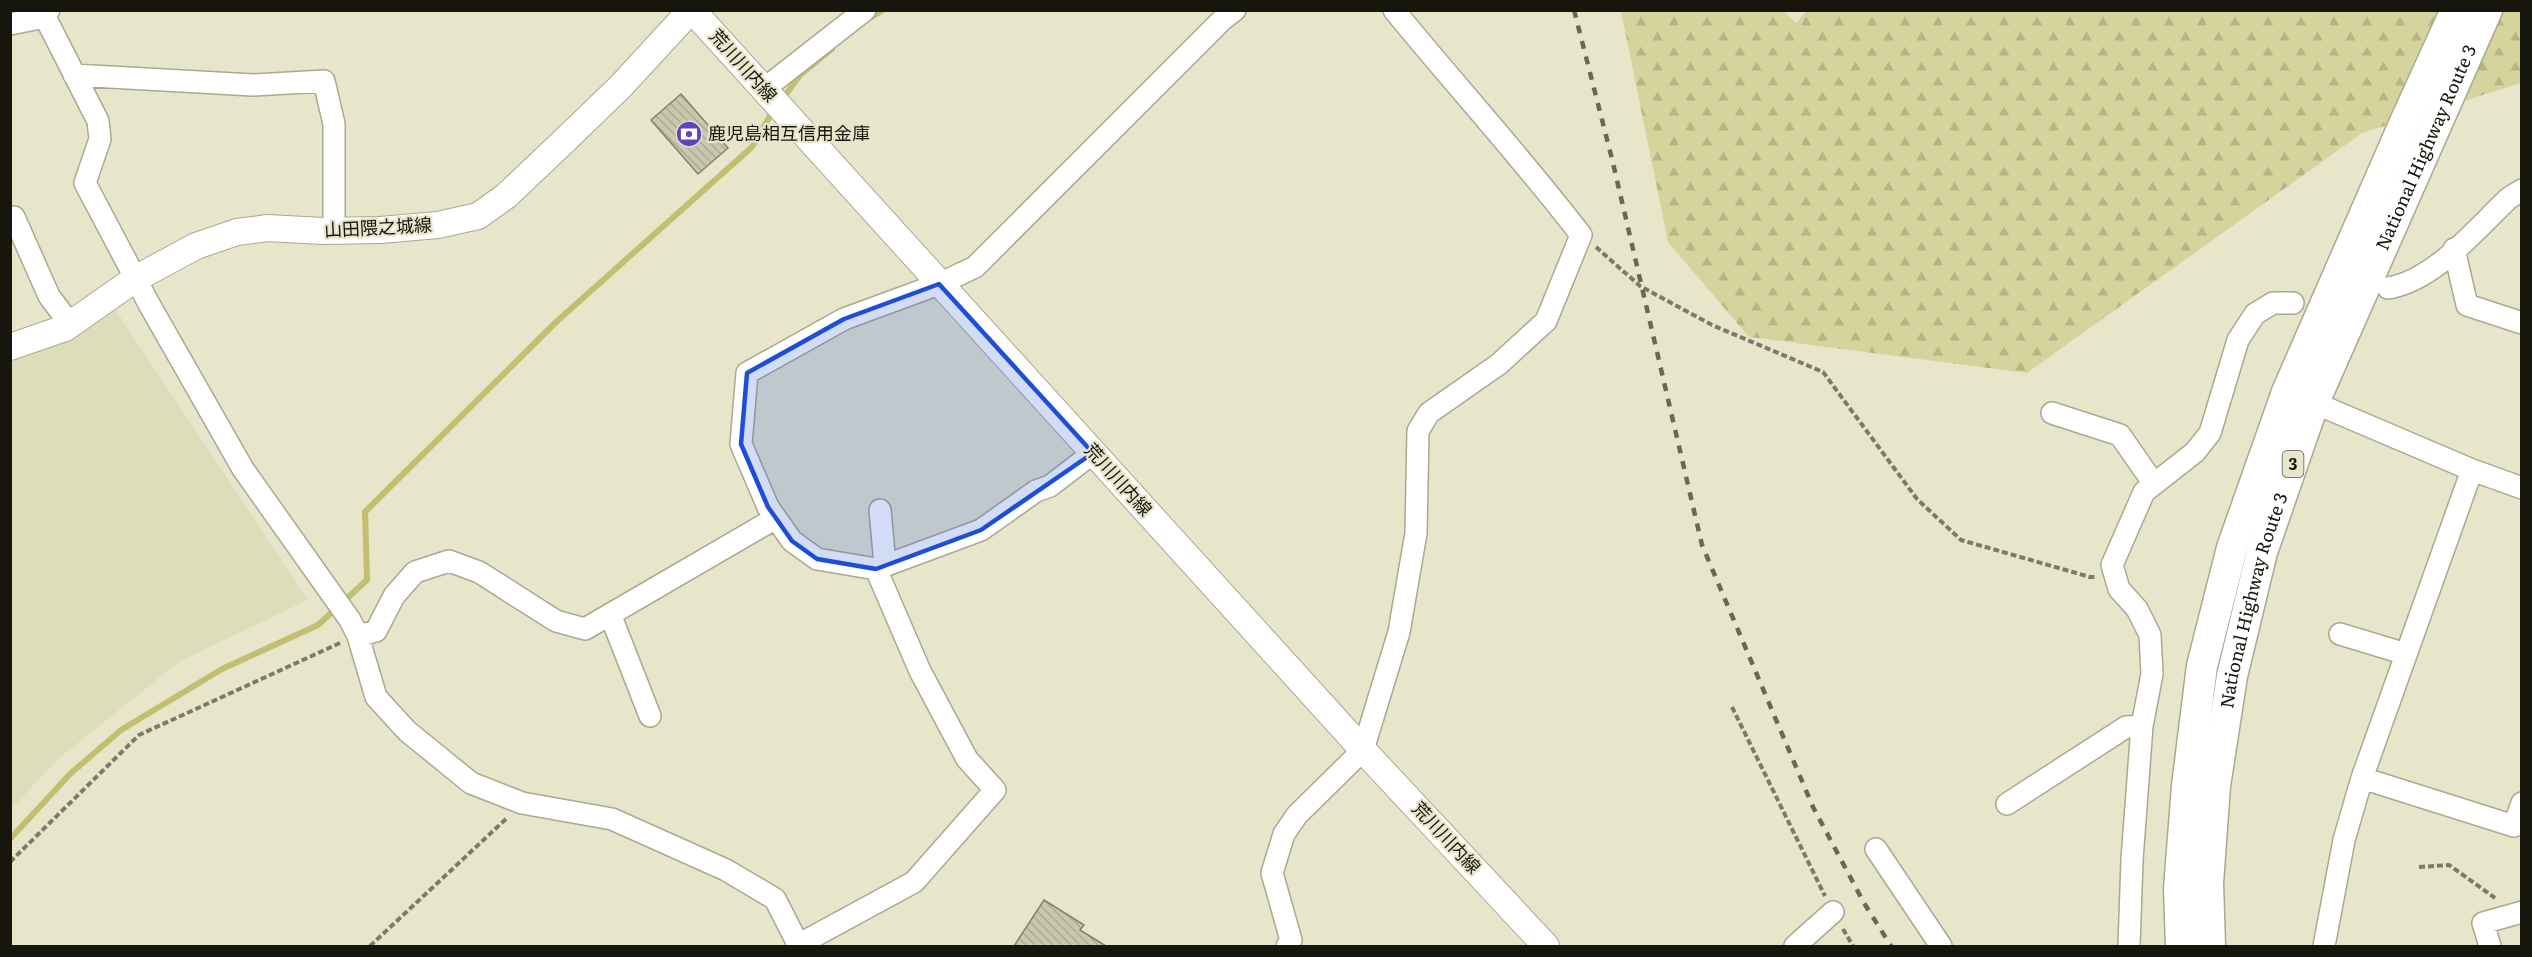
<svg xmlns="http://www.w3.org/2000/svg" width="2532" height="957" viewBox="0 0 2532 957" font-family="Literata,'Noto Sans JP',serif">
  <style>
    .built { fill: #deddba }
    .forest { fill: url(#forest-firs) }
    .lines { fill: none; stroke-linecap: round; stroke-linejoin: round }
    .stream { stroke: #c3bf70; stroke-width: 6 }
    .building { fill: url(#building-back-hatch); stroke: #83826a; stroke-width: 1.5 }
    .minor-casing { stroke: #aaa98f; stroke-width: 24 }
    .major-casing { stroke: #aaa98f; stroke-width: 28 }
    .highway-casing { stroke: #aaa98f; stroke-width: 33 }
    .path { stroke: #7c7b69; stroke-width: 4; stroke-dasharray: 6 3; stroke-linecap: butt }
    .minor { stroke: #fff; stroke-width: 21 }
    .major { stroke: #fff; stroke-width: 26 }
    .highway { stroke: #fff; stroke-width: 30 }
    .rail { stroke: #696858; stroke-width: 4.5; stroke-dasharray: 8 8; stroke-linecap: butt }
    .marked { fill: #1d4ed8; fill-opacity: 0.2; stroke: #1d4ed8; stroke-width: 4.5; stroke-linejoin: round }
    .labels { text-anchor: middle; stroke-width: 4.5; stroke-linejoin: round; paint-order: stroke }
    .shield { fill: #e7e6cb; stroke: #555446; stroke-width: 1.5 }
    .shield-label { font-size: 16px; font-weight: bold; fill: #16160d }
    .street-label { font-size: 18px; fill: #16160d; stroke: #e7e6cb }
    .poi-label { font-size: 18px; fill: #16160d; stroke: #e7e6cb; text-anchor: start }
  </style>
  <defs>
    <pattern id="forest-firs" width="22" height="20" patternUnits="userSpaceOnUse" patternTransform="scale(1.5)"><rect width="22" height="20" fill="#d6d49d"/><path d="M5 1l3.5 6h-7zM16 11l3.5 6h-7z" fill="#b7b586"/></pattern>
    <pattern id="building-back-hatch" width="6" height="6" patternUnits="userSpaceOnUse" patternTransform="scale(1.5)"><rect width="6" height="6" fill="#c9c8ae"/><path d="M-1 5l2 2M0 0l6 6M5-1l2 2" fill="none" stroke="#acab94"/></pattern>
  </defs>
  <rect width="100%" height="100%" fill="#e7e6cb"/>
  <path class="built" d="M113,306L308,600L180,661L57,760L11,809V362L73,332Z"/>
  <path class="forest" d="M1807,10L2521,11V83L2362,133L2027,373L1749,337L1668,242L1621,11H1784L1796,23Z"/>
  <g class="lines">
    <path class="stream" d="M868,19L883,10
      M781,101L800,75L832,49
      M10,839L70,774L121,730L222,669L318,625L367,580L365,512L555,323L752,147L774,109"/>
  </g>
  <path class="building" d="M681,94L728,148L698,174L651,120Z
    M1044,900L1084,925L1080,930L1106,946H1014Z"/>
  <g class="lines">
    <g class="minor-casing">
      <path id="minor" d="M49,10L45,17L98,121L100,139L85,183L149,304L243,469L350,620L358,636L376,697L407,731L471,783L522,803L612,819L726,870L775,899L799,946
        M10,24L45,17
        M74,75L253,85L324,81L334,124V231
        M764,89L865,10
        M14,217L49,296L70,324
        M2454,249L2467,305L2522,323
        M2388,288C2434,281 2476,229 2509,198L2522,190
        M2303,398L2472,470L2522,488
        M2052,413L2120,435L2154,484
        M1093,453L1050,486L1036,491L981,530L876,569L817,559L792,541L768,507L741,444L747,373L844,319L939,284L975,267L1222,20L1235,10
        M880,510L885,565
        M610,614L650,716
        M2340,634L2406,654
        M358,636L376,631L394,596L415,572L449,561L479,572L556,621L585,629L776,518
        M2362,778L2514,826L2522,803
        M2007,804L2126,727L2142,726
        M1876,849L1941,946
        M798,945L914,882L995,790L967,759L920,671L876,569
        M1287,946L1291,940L1272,873L1284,834L1297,815L1363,750L1399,632L1416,533L1418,431L1429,413L1499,364L1546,321L1581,235C1522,158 1456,86 1394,10
        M1795,946L1833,912
        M2129,946L2132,860L2142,726L2152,674L2150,635L2137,609L2119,589L2112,565L2144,492L2195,452L2210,433L2238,340L2255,314L2273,303H2293
        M2324,946L2344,840L2362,778L2472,470
        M2490,946L2483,923L2522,912"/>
    </g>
    <g class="major-casing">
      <path id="major" d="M692,10L1363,750L1546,946
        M10,347L65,328L135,279L196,246L237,232L268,228L323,231L380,230L438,225L478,216L506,196L563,142L621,86L691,10"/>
    </g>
    <g class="highway-casing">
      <g id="highway">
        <path d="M2181,946L2179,889L2187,786L2202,666L2232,548L2287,392L2405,122L2456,10"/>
        <path id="s1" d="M2210,946L2208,883L2215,786L2232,676L2262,552L2314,402L2487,10"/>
      </g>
    </g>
    <path class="path" d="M1596,247L1640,286L1712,325L1823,372L1917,499L1961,540L2090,577H2096
      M1732,707L1825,896
      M10,862L139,735L340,643
      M2419,867L2449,865L2495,898
      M1843,929L1853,946
      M370,946L507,818"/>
    <use href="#minor" class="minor"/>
    <use href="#major" class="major"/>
    <use href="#highway" class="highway"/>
    <path class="rail" d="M1574,10L1612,159L1702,545L1813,807L1864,903L1891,946"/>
  </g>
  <path class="marked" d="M939,284L1093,453L981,530L876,569L817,559L792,541L768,507L741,444L747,373L844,319Z"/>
  <defs>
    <g id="bank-disc" transform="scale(1.35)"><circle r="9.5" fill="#5c46be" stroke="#e7e6cb"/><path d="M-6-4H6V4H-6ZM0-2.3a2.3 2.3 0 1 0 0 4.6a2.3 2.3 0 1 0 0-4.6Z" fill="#fff"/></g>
  </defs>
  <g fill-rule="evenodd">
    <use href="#bank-disc" x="689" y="134"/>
  </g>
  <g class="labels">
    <rect class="shield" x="2282.5" y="451" width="21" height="26" rx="4.5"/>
    <g class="shield-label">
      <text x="2293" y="470">3</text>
    </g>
    <g class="street-label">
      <text transform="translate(743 66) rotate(48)" y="6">荒川川内線</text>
      <text dy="6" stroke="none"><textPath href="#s1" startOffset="836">National Highway Route 3</textPath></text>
      <text transform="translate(378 228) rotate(-3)" y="6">山田隈之城線</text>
      <text transform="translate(1118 480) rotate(48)" y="6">荒川川内線</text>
      <text dy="6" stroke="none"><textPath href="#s1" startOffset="350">National Highway Route 3</textPath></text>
      <text transform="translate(1446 838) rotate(47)" y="6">荒川川内線</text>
    </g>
    <g class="poi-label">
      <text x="708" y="140">鹿児島相互信用金庫</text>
    </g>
  </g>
  <rect width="2532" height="957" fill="none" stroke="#16160d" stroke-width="24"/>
</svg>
